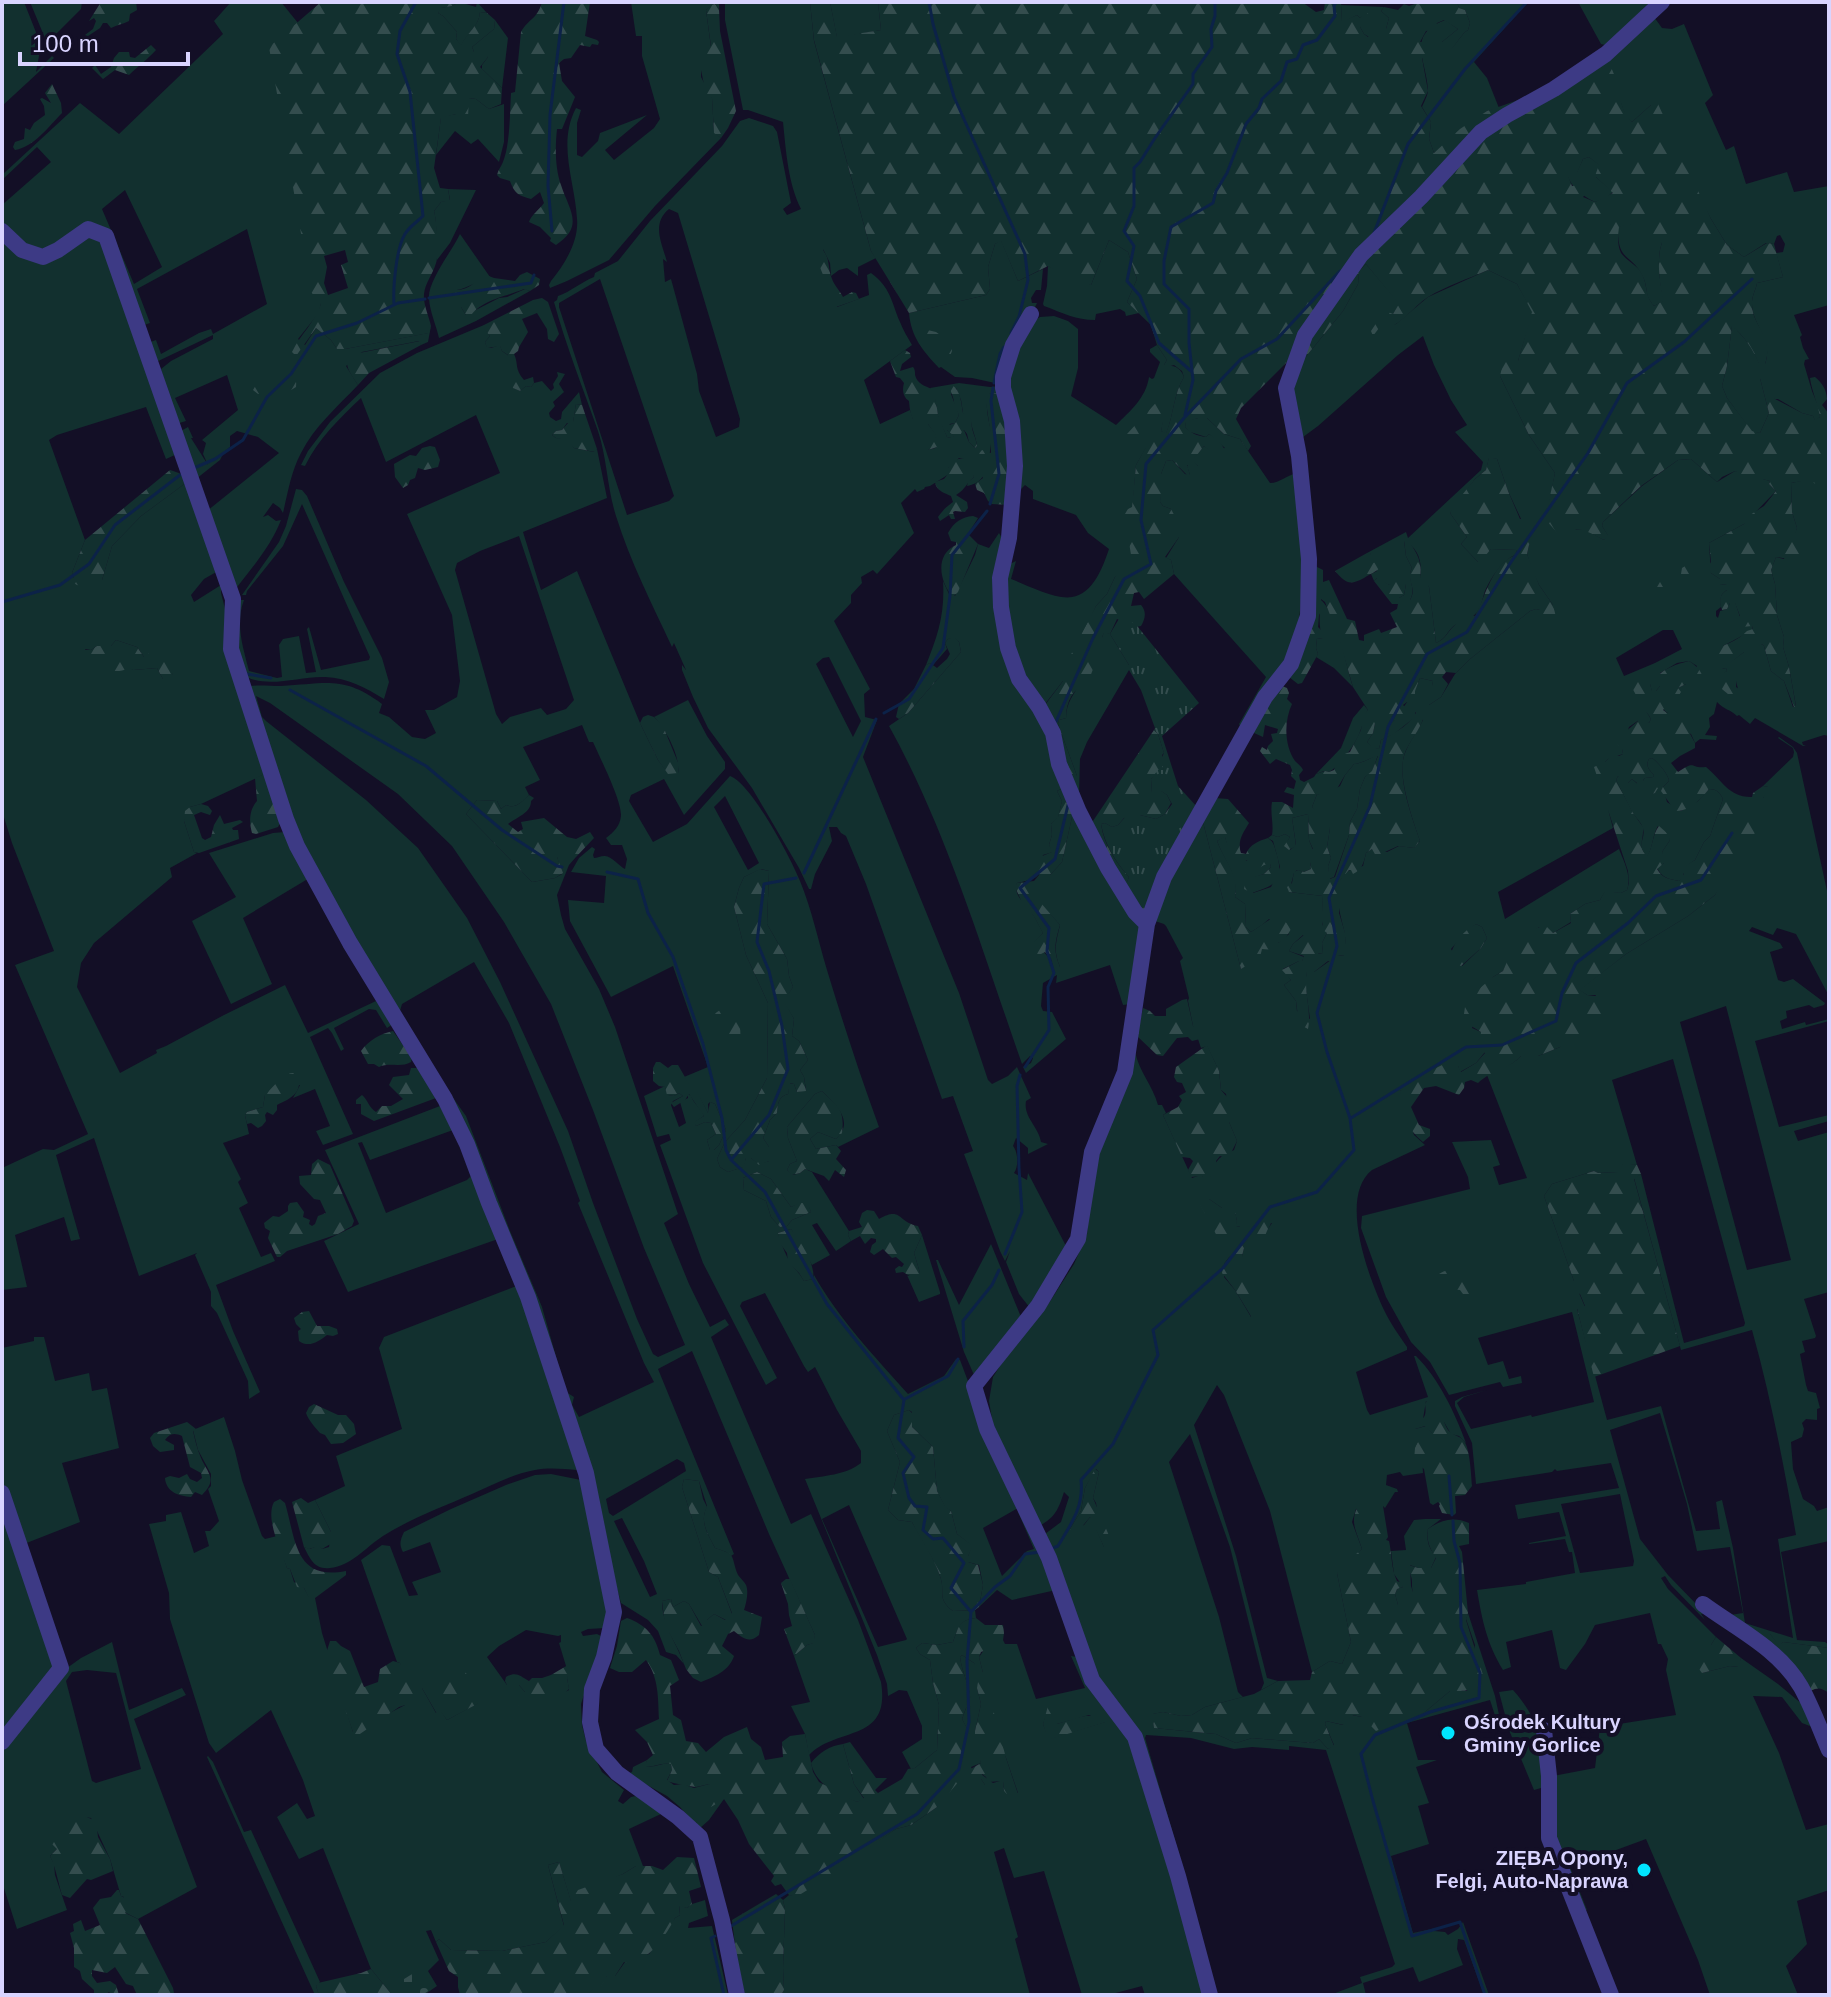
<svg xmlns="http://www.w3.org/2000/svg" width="1831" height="1997" viewBox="0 0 1831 1997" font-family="Helvetica,sans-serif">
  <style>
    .grass { fill: #12302f; fill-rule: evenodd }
    .forest { fill: url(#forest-firs); fill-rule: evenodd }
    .cemetery { fill: url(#cemetery-stones) }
    .park { fill: url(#park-tufts) }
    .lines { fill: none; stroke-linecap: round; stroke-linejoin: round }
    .stream { stroke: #0c2248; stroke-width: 3 }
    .minor { stroke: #3d3a85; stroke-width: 16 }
    .poi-dot { fill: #00e5ff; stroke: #130f26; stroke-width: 3 }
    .labels { text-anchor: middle; stroke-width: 8; stroke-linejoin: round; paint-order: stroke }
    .poi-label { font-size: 20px; font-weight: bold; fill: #d9d4ff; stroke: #130f26; text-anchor: start }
  </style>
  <defs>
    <pattern id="forest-firs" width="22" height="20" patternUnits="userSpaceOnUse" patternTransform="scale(2)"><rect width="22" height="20" fill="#12302f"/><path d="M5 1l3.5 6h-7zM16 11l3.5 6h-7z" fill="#344d4e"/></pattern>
    <pattern id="cemetery-stones" width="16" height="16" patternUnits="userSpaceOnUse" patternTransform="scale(2)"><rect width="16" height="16" fill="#12302f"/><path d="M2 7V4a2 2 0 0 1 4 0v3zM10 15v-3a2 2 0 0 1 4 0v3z" fill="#344d4e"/></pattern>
    <pattern id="park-tufts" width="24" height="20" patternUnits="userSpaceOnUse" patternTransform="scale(2)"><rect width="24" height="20" fill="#12302f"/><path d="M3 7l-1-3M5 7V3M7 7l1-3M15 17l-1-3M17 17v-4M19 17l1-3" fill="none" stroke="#344d4e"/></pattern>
  </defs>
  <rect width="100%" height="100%" fill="#130f26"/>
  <path class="grass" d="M2,2H24L41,45L36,72L52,56L54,58L2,106Z
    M30,2H82L81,9L47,43Z
    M231,2H281L298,23L270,47L321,304L318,314L298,339L305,345L316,328L331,340L337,349H345L428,333L431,326L428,342L421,345L419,341L362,352L346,366L358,385C338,406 314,427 301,453C291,472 288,492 283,513L280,508L273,503L263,517L268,515L276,521L281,520C271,546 252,568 234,591L179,432L188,427L193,438H191L208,465L203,454L206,443L202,440L238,410L227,375L175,398L186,421L176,424L161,369L171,361L213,339V335L154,363L148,343L156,340L161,354L199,333L211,329L213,334L267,304L247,229L137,289L150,323L141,326L104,229C83,237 47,256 26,246C17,241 9,231 2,225V205L51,162L37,147L2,180V175L80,103L119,134L223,34L214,21ZM125,190L162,267L134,284L102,209ZM237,431L258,437L279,453L207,511L196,479L220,460L224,452L230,447V436Z
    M459,2L476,7L477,2L487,13L480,12C479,27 467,33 461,46L456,39L457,32L443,16L438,13L440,8L452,6Z
    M631,2H719V9L715,4L712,5L706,10L711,47L701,70V77L712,98L714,132L721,138L655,206L609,260L567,281L550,288L549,285L551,281C565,264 579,241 577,219C575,181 557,144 576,108L581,110L577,123V155L582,157L598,141L600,133L647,115L605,150L614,160L654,128L660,119L642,56V36H636Z
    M725,2H810L814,41L871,251L876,258L858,267V276L847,268L839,270L831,276L830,263L823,249L837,307L869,295L867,275L871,273C891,288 891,301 900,322C903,330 908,338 912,345L864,380L880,424L910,410L913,419L928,424L938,437L933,439L928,450L935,448L964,430L969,442L975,448L977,446C976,436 971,429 971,419L963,413L961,400L956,388L951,394L959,415L955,423L950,424L947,430L955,436L951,438L947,437C944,430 940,423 938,416C936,405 936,397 930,388L959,383L990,387L1000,386L998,393L989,394C984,406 989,420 991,432C992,443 990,454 987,464C984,477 981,483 967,486L968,482L974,477L966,459L959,458L948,468L949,474L930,486L925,487L924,489L917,492L915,489L901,503L914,533L877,574L873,570L861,577L862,583L851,595V603L834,621L870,689L864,694L865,717L877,720L863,757L959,993L988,1080L992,1084L1008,1076L1017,1067L1031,1098L1026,1101C1023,1117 1039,1127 1041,1142L1048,1144L1028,1154V1148L1016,1138L1013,1146C1018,1152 1019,1166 1014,1173L1027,1180L1028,1173L1066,1246L1030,1308L1019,1294L1006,1262L1010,1251L1005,1261L1000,1251L964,1154L973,1151L953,1096L942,1099L866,884L846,836L841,833L837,827H829L832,841L815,874L811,889H809L799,868L752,788L708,728L693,697L682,670V665L686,670L674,643L672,647C652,604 630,561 616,516C607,488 607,458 598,431C583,388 566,346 554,302L557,300L558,296C572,291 581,282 594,277L595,273L618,261L650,221L722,146L740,121L749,118L773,126L777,132L791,203L783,209L787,215L801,209C788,183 786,151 783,122L748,110H743L725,20ZM669,209L678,213L740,419L739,427L716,437L699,391L697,374L671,279L665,282L663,259L667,262C662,243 651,224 669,209ZM600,279L674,496L669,501L627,515L559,307V303ZM829,657L861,721L853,737L816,664L823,658Z
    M830,2H878L881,30L837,38Z
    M1457,2H1528L1474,62L1487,78L1499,108L1487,111L1434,153L1429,139L1431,122L1422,107C1424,102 1428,95 1428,90C1426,59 1406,35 1445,20L1458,29L1442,42L1449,51C1455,46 1462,33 1468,30L1470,23L1465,10L1459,8Z
    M1578,2H1650L1609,46L1601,44Z
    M1341,5L1384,7L1381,11L1389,18L1386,29L1369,37L1364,34L1360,27L1364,15L1360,18L1357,15L1342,23Z
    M1654,17L1662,28L1672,29L1684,24L1713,95L1705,103L1726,150L1734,146L1746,184L1787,172L1794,192L1829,186V305L1794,315L1802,335L1800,337L1803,348L1809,359L1805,360L1804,364L1812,391L1819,408L1820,417L1815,421L1813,416L1802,413L1778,399H1775L1760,378L1769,413L1760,433L1752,432L1727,398L1722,386L1727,366L1732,325C1744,337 1753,348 1759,363L1765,364C1774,338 1751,325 1752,302C1752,296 1756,289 1757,283L1783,277L1776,253L1783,252L1785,244L1780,235L1777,236L1774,244L1766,243L1744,257L1727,245L1711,219L1651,105L1632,122L1626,117L1605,60Z
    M495,20L508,38L502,88L482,69V65L488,57L474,52L472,47L494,29Z
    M469,98L476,99L489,109L504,104V142L499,162L478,139L471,144L455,131L436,155L441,117L456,114Z
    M1589,157L1600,165L1596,177L1613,192L1606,198L1595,202C1581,195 1573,189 1567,175L1577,172L1583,159Z
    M448,189L476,190L450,243L437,260C435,243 438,227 434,211L441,202L450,200Z
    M1629,223L1662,243C1656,258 1660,285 1664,301L1654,306C1643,293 1649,290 1643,277C1631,252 1617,263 1618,227Z
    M460,234L490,277C478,280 469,288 457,290L461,307L466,315L499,298L507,297L525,289L530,291L476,321L439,338C436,325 430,312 429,299C427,282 452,251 460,234Z
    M2,236L31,257L81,236L102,240L177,454L166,459L146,407L57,435L49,440L85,540L72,573L74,578L102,580L112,546L141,516L187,482L218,571L204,579L191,595L194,602L221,585V593L267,773L201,804L190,807L184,821L194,852L197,853L170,868L172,877L94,943L81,963L77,987L120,1073L157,1053L156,1050L166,1046L224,1015L285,985L308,1033L376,1001L393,1024L387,1028L376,1010L369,1009L334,1028L344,1049L341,1051L332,1033L328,1028L310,1037L353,1134L323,1145L316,1131L330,1126L315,1089L293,1098L300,1085L265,1095L263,1107L247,1112L245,1115L249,1134L223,1143L241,1179L238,1182L248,1203L239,1208L261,1257L271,1253L275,1261L216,1285L233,1331L260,1392L249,1399L248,1381L217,1313L211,1306V1292L195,1255L197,1253L139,1276L94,1138L56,1155L80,1239L71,1241L64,1217L15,1235L27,1287L2,1290V1168L43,1149L54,1150L88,1134L15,965L54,951L12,843L2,811ZM116,640L137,647L144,657L173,674L163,679L157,668L133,670L129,667H95L85,649L91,650L97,646H111Z
    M1001,240L1018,281L1043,269L1041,290H1036L1031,298L1032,303H1037L1000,380L995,383L972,378L955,377L941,367L939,368C923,351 911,337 909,313L986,295L990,289L988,267L995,244Z
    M1109,240L1128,252L1137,279L1127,302L1139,313L1126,316L1125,312L1120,309L1096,314L1095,320C1076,320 1063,313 1044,306L1043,304L1047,286L1048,266L1091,285Z
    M1366,264L1400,304L1393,314L1379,328L1396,324L1428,297L1488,270L1517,284L1533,312L1518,361L1500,376L1529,435L1555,473L1546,519L1571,530L1584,529L1604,540L1608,536L1602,526L1603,522L1642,486L1678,460L1691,459L1717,482L1735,471L1770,481L1769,484L1776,491L1744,524L1709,543L1711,573L1720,579V584L1727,585V590C1720,595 1720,598 1721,607L1716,611V616L1718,618L1720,611L1727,609L1730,603L1735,602L1740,617L1752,626L1753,630L1723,646L1722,669L1726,668L1727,671L1718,677L1719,685L1727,693L1740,698L1734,672L1729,663L1744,652L1762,644L1764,646L1771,671L1784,681L1793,707L1796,706L1789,667L1783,647L1784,637L1777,615L1775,584L1771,570L1776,557L1784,559L1797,528L1792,512L1791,483L1805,480L1819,483L1825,489L1829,532V736L1824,735L1802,742L1803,745H1806L1803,746L1755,718L1750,724L1739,715L1737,716C1730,709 1724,710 1717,702L1714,714L1709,718L1710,727L1705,735L1717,736L1716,740L1700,739L1695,743L1691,734L1688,733L1690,730L1688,720L1672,710L1667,713L1663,709L1670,699V695H1679L1678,688L1686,684L1697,666L1689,661L1677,663L1660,673V686L1656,691L1652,692L1650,684L1636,695L1651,719L1649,723L1639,720L1629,727L1622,749L1623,754L1608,759L1605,762L1609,813L1613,828L1498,892L1505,919L1619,849C1624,862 1632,876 1627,890L1621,893L1605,892L1600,900L1585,904L1570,914L1571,922L1553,933L1539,927L1525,938L1510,957L1503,971L1493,977L1472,1028L1481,1032L1485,1052L1476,1063L1460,1072L1458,1066L1400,1091L1414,1135L1425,1145L1372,1170C1338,1197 1369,1278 1384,1310C1390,1323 1399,1335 1407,1347V1350L1356,1372L1367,1410L1370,1415L1428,1397L1414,1356H1416C1439,1379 1455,1413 1466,1443L1459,1436L1451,1434L1444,1422L1426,1401L1423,1419L1420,1422H1412L1415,1429L1426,1426L1433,1434L1421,1439L1423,1473L1403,1476L1400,1472L1387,1475L1386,1485L1397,1489L1398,1492H1395L1385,1508L1383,1506L1356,1509L1352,1522L1362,1549L1337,1573L1351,1642L1342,1664L1330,1661L1312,1672L1270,1511L1224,1395L1217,1385L1194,1425L1236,1556L1267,1678L1278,1681L1261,1690L1264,1683L1230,1547L1190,1434L1169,1462L1219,1617L1238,1692L1243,1697L1205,1707L1192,1715L1181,1716L1163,1712L1153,1714L1154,1728L1216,1734L1236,1743L1252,1738L1313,1743L1319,1739L1328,1749L1334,1745L1325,1724L1326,1721L1343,1725L1352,1715L1362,1717L1426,1711L1450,1691H1467L1475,1645L1466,1619L1468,1613L1495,1696L1502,1729L1500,1731L1490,1700L1407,1723L1418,1760H1437L1416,1767L1429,1803L1418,1806L1429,1844L1391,1856L1413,1933L1436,1928L1434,1931L1445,1932L1448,1935L1458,1929L1463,1922L1489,1995H1484L1464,1940L1458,1939L1457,1949L1463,1965L1419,1982L1413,1967L1363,1983L1366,1995H1330L1362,1983L1360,1977L1392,1967L1395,1964L1326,1750L1289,1746V1750L1252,1747L1234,1749L1191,1738L1146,1735L1145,1738L1189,1888L1156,1785L1090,1664L1041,1537L1061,1522L1069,1497L1064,1492C1058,1511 1055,1517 1038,1527L993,1425L989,1401L993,1377L1005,1358L1049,1303L1074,1264L1087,1234L1094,1161L1135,1051C1138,1070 1153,1086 1158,1105H1162L1166,1113L1163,1115L1192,1178L1201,1175L1203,1177H1210C1216,1160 1217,1158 1234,1150L1237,1141L1229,1122L1226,1094L1221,1090L1219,1071L1207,1046L1201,1048L1198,1039H1200L1193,1026L1188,1001L1189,998L1180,961L1183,958L1166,926L1164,924L1155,921L1162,888L1214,798L1217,800L1203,822L1241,969L1262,949L1278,943L1289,934L1269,919L1262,925L1251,932L1246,927L1245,904L1235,897C1239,877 1224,860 1217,841L1225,836C1229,857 1251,865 1270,864L1271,867L1264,874L1255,877L1253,893L1271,887L1280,867L1273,841L1268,838L1272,835L1278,837L1285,834L1290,837L1285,846L1290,850L1296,845L1292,818L1308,814L1309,840L1313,850L1310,862L1311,869L1304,872L1297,870L1294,873L1289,892L1323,896L1322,924L1327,933L1322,943L1323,953L1317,954L1303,935L1293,944L1289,951L1304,957L1302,961H1299L1283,969L1291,980L1284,985L1296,1001L1297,1011L1310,1019L1305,983L1307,971L1314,972L1338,955L1344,956C1345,947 1346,938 1344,930C1340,912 1329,881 1350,870C1354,868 1359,867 1363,866L1366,853L1372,849L1387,852L1399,846L1414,848L1420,841C1413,821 1399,780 1403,760C1406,745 1417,733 1423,720L1415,712V717L1394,734L1381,740L1379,749L1372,748L1367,742L1373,733L1375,723L1393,722C1403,707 1414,695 1420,678L1433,681L1429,705L1441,697L1455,674L1470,659L1530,611L1536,609L1540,610L1553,605L1539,585L1532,570L1527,554L1529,545L1521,519L1508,491L1497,459L1489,458L1486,470L1475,479L1450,513L1467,537L1461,544L1478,562L1491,549L1517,550L1516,555C1503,558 1488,582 1484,594C1482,601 1481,606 1477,612C1471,620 1462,620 1455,625C1447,631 1446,639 1436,643L1429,587L1420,577C1423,563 1418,547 1404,541L1406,556L1412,568C1406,579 1417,587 1410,600H1399V598L1404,595L1406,584L1389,585L1377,578L1374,581L1371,574L1377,571L1374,563H1372L1370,553H1367L1406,532L1408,538L1481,470L1483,462L1455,432L1467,425L1451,400L1434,365L1423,336L1398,355L1318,426L1299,440L1292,383L1304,359L1343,311L1358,284L1359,271ZM1663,630H1673L1682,649L1655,663L1624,676L1616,658ZM1476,924L1482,927L1487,938L1481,948L1462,966L1451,949L1464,934ZM1209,1199L1222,1208L1235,1213L1237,1221L1235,1226L1241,1227L1272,1223L1259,1242L1252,1236L1242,1245L1244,1248L1242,1256L1251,1317L1235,1290L1224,1277V1264L1230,1256ZM1096,1469L1099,1472L1093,1498L1096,1503L1104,1547L1092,1519L1090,1517L1084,1525L1070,1529L1081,1511L1085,1488Z
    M1054,316L1068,321L1078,329V368L1071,396L1116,425C1130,411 1146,398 1149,377L1152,379L1154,378L1160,362L1150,352V349L1157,345L1167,360L1164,365C1174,366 1180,366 1184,377C1173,395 1174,415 1166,434L1161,431L1163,419L1136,465L1130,539L1133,562L1115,577L1107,594L1096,606L1063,681L1045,704L1014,657L1005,577L1008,565L1016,561L1011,579C1027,585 1055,600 1072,597C1093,594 1103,567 1109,549L1088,533L1076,515L1033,499V491L1025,485L1020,490L1008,366L1034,321L1040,317Z
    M484,325V328L490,336L485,342L487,347L491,348L500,345L502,351L509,356L502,362L514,388L520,391L526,386L531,387L534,383L542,381L551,391L554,388L553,384L558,376L557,372L565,374L559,384L564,392L553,402L555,406L549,413L550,417L556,421L561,419L562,412L579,392L582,405L576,404L573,423H567L562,430L556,431L552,435L556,438L568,439L574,448L594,452L597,449L607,498L523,532L541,590L577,571L640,723L658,760L668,773H678C681,757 665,728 654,717L688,700L707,736L725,762V769L684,815L664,779L631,795L629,801L653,842L687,824L730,776C751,783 791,858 800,881C812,910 818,940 827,970C843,1023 860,1075 879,1127L838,1147L836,1145L816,1149L810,1139L818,1132L836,1139C855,1121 836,1105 822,1091L815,1094L787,1127L788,1138L797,1161L790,1164L787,1170L793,1175L800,1173L805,1169L812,1172L849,1231L848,1235L851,1241L836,1251L817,1223L812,1225L830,1255L812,1265L791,1229L778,1233C779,1239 788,1260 791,1264C796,1270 800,1274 804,1281L813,1279L814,1275C839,1319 875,1357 908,1394L944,1376L956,1359L960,1360L1001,1469L1018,1508L983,1528L1002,1576L1027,1551L1034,1549L1018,1512L1019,1509C1032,1535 1049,1561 1056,1590L1012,1600L997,1590L979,1607L983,1585L979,1565L968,1562V1556L972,1546L957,1534L951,1511L945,1507L937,1491L933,1447L912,1427V1412L909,1410L894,1415L887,1431L900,1462L888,1510L898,1520L912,1522C921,1538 935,1559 940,1576C946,1592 936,1598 953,1611L975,1610L976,1618C959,1620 959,1627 953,1642L937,1645L922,1643L916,1648L920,1654L930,1660L933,1683L939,1705L937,1750L915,1768L911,1769L902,1752L922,1739V1726L907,1691L899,1690L888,1696L887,1684L877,1655L805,1479C823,1476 846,1475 861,1463V1451L837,1410L815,1367L808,1372L804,1366L765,1293L742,1302L740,1306L777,1378L766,1385L703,1263L660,1145L671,1140L669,1134L657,1137L644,1096L663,1087H665L668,1095L674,1096L679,1093L683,1096L673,1101L671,1105L679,1127L686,1123L680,1102L688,1098V1094L691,1096C694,1104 701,1108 704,1116L695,1122L696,1126L705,1122L711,1123L716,1134L707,1140L710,1150H714L719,1145L726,1130L715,1104L710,1102L708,1104L709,1115L693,1085H689L684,1077L708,1067L673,966L611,997L570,921L568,900L604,903L606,876L571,872L579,858L592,847L595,849L593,855L594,858C597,858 601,856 604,856C611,855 619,866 625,869L627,859L622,845H611L606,838C614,832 620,826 621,816C622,801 600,758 593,742H589L582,725L523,747L540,780L525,787L529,795C522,802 516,809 506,805L501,809L497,801L477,800L466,814L532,882L555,878L562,874L557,857H576L569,865L557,895L561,915L565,929L599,989L615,1027L678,1214L664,1223L689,1284L710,1327L725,1319L729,1325L711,1337L791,1524L811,1514L858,1620L881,1682C891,1743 837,1726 809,1755L805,1734L791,1706L810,1702L794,1656L807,1645L813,1643L815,1635L769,1534L692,1351L658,1369L734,1554L731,1556L726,1552L715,1548C708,1534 699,1522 707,1506L699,1481L684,1479L682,1487L709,1572L718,1577L732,1614L726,1620L714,1614L707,1620V1626H702L689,1604L684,1601L673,1607L671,1599L662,1601C662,1624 676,1642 684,1664L676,1655L666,1652L658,1631L648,1620L621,1603L570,1418L533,1304L504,1235L466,1133L456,1113L393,1010L296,834L283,800L248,689L250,686C260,685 270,686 281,686C326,684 343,675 382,704L379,713L389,717L412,737L425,739L436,733L425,710H434L457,697L460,681L452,615L407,514L500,473L476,415L386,462L361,398C339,419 318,439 305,466L301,465L308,451L330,422L380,373L417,353ZM519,536L574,700L566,709L547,715L541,708L510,717L502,724L496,714L455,570L457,563L480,551ZM256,696L270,703L398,794L452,846L504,922L551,1004L593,1110L644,1248L685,1345L658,1357L653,1354L637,1319L593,1203L568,1131L500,982L467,918L418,848L366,800L266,721L262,717ZM725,796L759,863L748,870L714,807ZM761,869L769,871L767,924L787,959L789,976L793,987L783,1001L794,1019L792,1036L799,1041L808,1060L800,1070L804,1077L806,1090L797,1092L794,1084L789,1083L788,1094C778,1097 778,1103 777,1113L770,1120L763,1138L769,1147V1161L759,1164L751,1158H746L743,1167L728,1172L720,1167L717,1159L725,1142L745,1120L767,1078L768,1003L746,955L734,907L739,888L744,877ZM474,962L509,1023L560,1147L580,1201L578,1203L644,1363L654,1382L579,1417L572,1405L574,1397L566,1392L542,1307L510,1231L466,1116L446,1088L400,1011L402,1004ZM757,1172L771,1179L791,1207L799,1204L807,1203L811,1212L792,1220L787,1226L780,1227L771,1217L766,1201L744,1190L743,1178ZM677,1459L684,1463L686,1471L613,1516L609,1513L606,1499ZM849,1505L907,1639L906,1640L878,1647L822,1519ZM622,1518L644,1561L657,1594L650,1597L614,1521Z
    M1198,418H1207L1224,434L1240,439L1270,483C1280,483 1287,475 1297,473L1305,558L1297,642L1241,728L1239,724L1266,677L1174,574L1171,560L1166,558L1179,537L1171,509L1163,506L1160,502L1161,474L1166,461L1172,460L1185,474L1190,475L1187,466H1198L1192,460L1204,446L1210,450L1225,448L1209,434L1206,437L1190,432L1185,427L1186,421Z
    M296,489L302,490L307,496L344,582L382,658L389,682L384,699C366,688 348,678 325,677C299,676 269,689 244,676L234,629L239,600H244C235,624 243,647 249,671L277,678L282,677L279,645L283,639L299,636L306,673L316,672L307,629L309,627L321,670L369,660L370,657L302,504L283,546L247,591L246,595H242L279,542L286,526Z
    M999,533L1004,542L996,614L1037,708L1065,787L1057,791L1062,801L1058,818L1051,824L1052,835L1049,845L1053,852L1043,855C1039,879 1040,878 1017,883C1013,898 1027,903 1034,916C1037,921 1040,927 1043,933L1033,944C1044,951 1050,956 1054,970L1060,967C1053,951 1056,942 1060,925L1039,902L1050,875L1062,862L1074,808L1145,935L1131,1004L1123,1005L1110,965L1056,983L1057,975L1043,983L1041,1006L1043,1011L1052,1012L1066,1039L1026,1073L1023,1067L1031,1063L1033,1058L1030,1056L1022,1064C982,950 947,831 889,726L908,713L961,652L959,642L954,638L948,639L945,643L947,649L933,665L930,663L926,665C938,635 945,614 943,581L949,594L955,596L975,555L978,544L989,548Z
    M1320,599C1337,612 1346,666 1353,687L1334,668L1316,657L1318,654L1316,648L1317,638L1323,639C1317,623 1321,614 1320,599Z
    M1104,632L1110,634L1129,665V670L1087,742L1080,759L1079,796L1070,783L1077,776L1058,724L1059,720L1066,718C1066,702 1074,695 1081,681C1089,666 1098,649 1104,632Z
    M1364,705L1368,710C1363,717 1364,721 1361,729C1357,743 1340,766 1329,772L1324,771L1316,774L1341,748L1353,718Z
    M1779,737L1793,747L1797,753L1829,900V996L1796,934L1777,928L1773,935L1752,927L1749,931L1780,943L1783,948L1770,952L1778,980L1784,982L1793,979L1825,1003L1824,1005L1814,1008L1809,1005L1786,1011L1787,1018L1780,1021L1782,1029L1805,1022L1806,1025L1829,1019V1021L1755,1041L1779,1127L1829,1115V1121L1794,1131L1798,1141L1829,1132V1292L1804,1299L1816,1336L1815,1338L1802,1341L1805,1352L1800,1354L1806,1385L1808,1391L1816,1393L1820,1408L1817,1409V1420L1806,1419L1802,1423L1804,1429L1802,1437L1791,1442L1793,1469L1803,1499L1814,1506L1817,1511L1829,1507V1541L1781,1552L1797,1640L1825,1642L1829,1645V1648L1783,1642L1779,1646L1770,1634L1761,1635L1730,1615L1743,1613L1730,1547L1697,1551L1687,1504L1660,1413L1610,1430L1640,1539L1668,1575L1700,1608L1711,1613L1701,1614L1705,1620L1671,1585L1665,1576L1661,1578L1668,1589L1716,1637L1711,1645L1702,1673L1730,1666L1738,1667L1741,1658L1778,1684L1808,1709L1815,1728L1802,1723L1782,1697L1753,1696L1779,1753L1806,1830L1829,1824V1890L1797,1901L1807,1944L1786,1966L1798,1995H1710L1698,1960L1646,1839L1570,1867L1587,1910L1580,1908L1553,1833V1776L1595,1768L1600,1727L1676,1715L1666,1670L1668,1659L1661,1644H1658L1650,1613L1595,1625L1585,1644L1566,1670L1560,1668L1552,1630L1506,1642L1511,1667L1503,1670C1487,1644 1482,1620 1477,1590L1526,1584V1582L1575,1573L1572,1552H1569L1565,1539L1529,1544V1543L1566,1536L1559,1512L1518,1519L1515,1505L1619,1488L1611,1463L1557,1471L1555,1469L1552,1472L1476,1484L1472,1443L1455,1406V1401L1462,1397L1487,1390L1464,1397L1457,1403L1471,1429L1531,1415L1532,1417L1594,1402L1572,1312L1478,1338L1488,1365L1503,1361L1509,1379L1521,1376L1522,1383L1503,1387L1500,1382L1449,1395L1430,1362L1411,1342L1386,1297L1361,1228L1362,1216L1470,1189L1468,1177L1452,1142L1491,1140L1500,1165L1493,1167L1499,1185L1527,1178L1487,1075C1500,1066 1508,1069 1521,1056H1538L1560,1047L1596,995H1587L1579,990L1626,954L1688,916L1715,895L1763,798L1768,787L1763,786L1793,757L1794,752L1793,748L1778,738ZM1726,1006L1791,1260L1747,1270L1680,1022ZM1673,1059L1745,1323L1744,1326L1684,1343L1641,1174L1634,1178L1681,1350L1752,1330C1771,1398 1784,1466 1796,1535L1778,1539L1793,1638L1745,1623L1733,1548L1722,1500L1716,1502L1720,1529L1696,1531L1661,1406L1607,1420L1577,1309L1585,1307L1574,1281L1544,1196L1552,1184L1594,1171L1598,1173L1619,1172L1623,1164L1637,1165L1612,1080ZM1620,1494L1634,1561L1633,1566L1580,1573L1561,1504Z
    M1378,755L1372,772L1365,777L1360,789L1357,809L1350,822L1349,835L1334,877L1329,879L1328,866L1331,858L1327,847L1330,828L1312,807L1317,794L1324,795L1340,786L1345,775L1354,764C1364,763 1369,758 1378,755Z
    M1652,758C1657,761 1669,775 1669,781L1663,787L1667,802L1681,811L1698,801L1709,789C1716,789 1720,792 1723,799L1710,836L1704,842L1695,860L1685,867L1683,877L1679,881C1669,879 1662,878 1657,868L1664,863L1662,852L1670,840L1658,826C1652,836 1653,848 1647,857C1634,843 1648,839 1642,826C1640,821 1634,816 1631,810C1626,800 1621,790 1616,780L1618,776L1628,783L1632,779L1649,794L1655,793L1643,780L1645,778L1653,777L1654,775C1649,770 1645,766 1649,759Z
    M285,832L311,877L243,918L272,984L231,1004L192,921L236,897L209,853L273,833Z
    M440,1106L453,1130L370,1160L362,1142L358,1143L386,1213L467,1180L471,1176L498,1239L348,1292L324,1241L359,1224L325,1150Z
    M922,1235L940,1292V1294L919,1302L907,1275L908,1276L920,1273L914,1253Z
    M991,1244L1021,1317L974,1375L964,1352L936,1260H938L959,1305Z
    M519,1285L578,1470C564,1469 549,1467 535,1470C513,1474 492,1485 472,1494C442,1507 410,1519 383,1536C366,1547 351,1566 330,1568C315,1570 310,1559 304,1547L310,1549L319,1545L322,1549L329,1547L331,1532L315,1500L345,1486L336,1456L402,1429L379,1348L384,1337Z
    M34,1337H44L55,1381L89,1373L92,1391L107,1388L119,1448L62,1463L80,1522L24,1544L2,1480V1348L34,1341Z
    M224,1417L235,1451L242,1480L262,1536L265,1539L277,1536L287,1568L290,1569L294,1582L304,1588L309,1597L315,1598L322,1633L353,1732L405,1705L400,1663L397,1662L361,1560L382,1545L390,1546L409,1596L418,1595L412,1582L441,1572L430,1542L403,1552C399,1545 400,1540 404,1532L451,1509L506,1485L535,1475L551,1474L581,1480L607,1606L605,1628L588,1629L581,1632L583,1636L597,1634L603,1637L581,1704L582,1725L586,1741L602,1772L624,1790L618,1801L623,1804L631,1797L636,1796L663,1813L629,1829L643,1866H636L623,1874L576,1895L571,1902L559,1862L548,1865L564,1926L546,1942L502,1951L451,1950L439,1939L436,1942L431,1930L426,1931L439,1960L428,1971L437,1986L424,1995H392L371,1969L323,1848L299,1859L277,1817L297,1803L307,1819L315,1816L303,1780L271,1710L216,1753L209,1743L170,1619L169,1593L149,1524L166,1521V1515L181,1512L194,1553L209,1546L205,1531H210L219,1521L208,1489L211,1486V1474L198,1450L193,1430ZM526,1630L558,1636L561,1635V1642L559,1643L566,1666H568L567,1678L569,1690L541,1703L525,1692L519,1685H507L487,1657L499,1646ZM422,1688L478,1703L447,1720L441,1711L436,1713Z
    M2,1498L56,1670L2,1740Z
    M1425,1519H1441L1428,1529C1426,1541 1429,1548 1436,1557L1431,1568H1418L1410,1565L1411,1586L1413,1592L1406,1605H1398L1395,1594L1397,1589L1403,1587L1394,1574L1391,1551L1406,1550L1404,1536L1414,1520Z
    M991,1640H1003L1005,1644H1017L1036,1699L1085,1688L1071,1656L1077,1657L1131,1737L1208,1995H1145L1142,1986L1108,1995H1082L1044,1871L1014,1878L1004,1848L994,1852L1018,1937L1015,1939L1030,1995H781L784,1990L783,1968L785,1909L783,1900L789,1895L796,1896L896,1829L911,1825L937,1807L970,1735L962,1719L966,1708L971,1706C971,1688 962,1674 960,1657L962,1655L974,1663L983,1673L979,1657ZM977,1688L1006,1758L1018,1793L1004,1791L1003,1780L993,1783L981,1774V1779L985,1785V1792L971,1767L981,1763L975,1731L981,1704ZM1089,1715L1105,1722L1049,1739L1043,1724L1046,1716L1057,1724Z
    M112,1642L129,1710L182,1688L186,1695L134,1719L197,1887L138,1919L124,1912V1897L121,1896L110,1859L91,1818L84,1817L62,1831L57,1849L50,1856L54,1864L55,1875L67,1910L17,1929L2,1882V1749L67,1668L81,1658ZM87,1670L116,1673L141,1769L96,1783L92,1781L66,1681L72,1672Z
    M1513,1690C1543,1724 1542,1745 1541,1788L1534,1790L1509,1730L1499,1692Z
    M843,1744L854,1784L864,1799L857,1802C838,1794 816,1786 811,1763C820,1752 829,1746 843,1744Z
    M208,1756L213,1762L244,1832L251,1830L320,1982L316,1986L319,1995H315L207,1757Z
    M647,1760L646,1766C654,1768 662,1763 671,1763L672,1770L667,1780L674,1785L683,1784L694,1788L709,1784L724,1799L709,1820L699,1829L696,1822L695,1824L680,1807L667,1796L627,1774L632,1772L633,1767Z
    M705,1900L708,1916L689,1923L688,1928L712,1926L728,1995H586L607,1976H615L625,1962L649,1954L675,1918L680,1915L679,1905L687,1908L692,1904Z"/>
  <path class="forest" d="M101,2H123L124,4L136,2L137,10L130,14L129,21C123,24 117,25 111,28L107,23H103L100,28L88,36L85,35L93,29L96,21L94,18L89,21Z
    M321,2H459L452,6L441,8L438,13L443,16L457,32L456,39L461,45C467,33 479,26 480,12L487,13L495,20L494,29L472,47L474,52L480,49L488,57L480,67L502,88L501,104L489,109L476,99L469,98L468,117L456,114L441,118L434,168L440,188L448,189L450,201L441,202L434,211C437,221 439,255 436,263C433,274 425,283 424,294C423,305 429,316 431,326L429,333L345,349H337L331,340L316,328L296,356L292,352C300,335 315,322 321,304L311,292L269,47ZM345,250L348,262L341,265L348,288L328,295L324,283L327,267L324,256Z
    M542,2H590L585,36L597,40L599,42L598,45L592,44L590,47L580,45L571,58L564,59L559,63L562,81L575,97L562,129H557C555,147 555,168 561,185C569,210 585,226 556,245L550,241L551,238L540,227L529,222C531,215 540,209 544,203L540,192L531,199C519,196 514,193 510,181L500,178L497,175C498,170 501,167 503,162C510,146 510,111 511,93L515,92L521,32C529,18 537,20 542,2Z
    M810,2H830L837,37L881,30L878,2H1302L1316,12L1324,10L1325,2H1341L1342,22L1357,15L1360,18L1365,12L1370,15C1370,22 1365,24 1360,27L1364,34L1368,37L1375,29H1386L1389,18L1381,11L1384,7L1398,10L1404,4L1409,6L1421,2H1457L1459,8L1465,10L1470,23L1468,30C1462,33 1455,46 1450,51L1452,61C1445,62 1440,57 1437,51L1442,42L1458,29L1444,20L1437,23L1434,30L1426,31L1420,42H1427L1433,49L1430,55L1422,58L1428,91L1421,106L1431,122L1429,139L1434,153L1460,129L1487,111L1578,79L1605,60C1622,76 1615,106 1632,122L1651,105L1658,104L1711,219L1727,245L1744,257L1767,243L1774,244L1783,277L1757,283C1756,289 1752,296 1752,302C1751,328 1775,334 1765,364H1759C1753,349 1744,336 1732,326L1727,366L1722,386L1727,398L1752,431L1760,433L1769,413L1760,378L1768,375L1775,399L1802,413L1813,416L1815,420L1820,417C1818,404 1812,392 1810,378L1815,377C1823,384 1826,389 1827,399L1822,405L1829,414V532C1823,502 1831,474 1791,483L1792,512L1797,528L1794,538L1805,554L1801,561L1776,557L1771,570L1775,584L1777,615L1784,637L1783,647L1789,667L1796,707H1794L1784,681L1771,671L1764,646L1762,644L1749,654L1744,652L1730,663L1737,675L1736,687L1740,690L1741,698L1745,702L1741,705L1710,679L1727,671L1726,668L1714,671L1710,669L1708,659L1711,651C1723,646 1739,640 1747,631L1753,629L1752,626L1742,627L1737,623L1736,619L1740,616L1735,603H1730L1727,609L1722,610C1719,601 1719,595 1727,590V585L1720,584V579L1711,573L1708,567L1711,562L1709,543L1744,524L1747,517L1764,506L1776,491L1769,484L1770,481L1762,479L1756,481L1735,471L1722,477L1717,482L1691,459L1678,460L1641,486L1603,522L1602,526L1609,537L1604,540C1585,531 1580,523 1561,537L1545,519L1555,473L1529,435L1500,376L1504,359L1518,361L1532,312L1517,284L1488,270C1468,279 1446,286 1428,297C1412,307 1398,331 1379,328L1373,336L1371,331L1377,322L1375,314L1383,310L1393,314L1399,304L1366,264L1359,271L1358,284L1343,311L1304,359H1290L1241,408L1236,419L1251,446L1248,451L1240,439L1224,434L1207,418H1198L1186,422L1185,427C1191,433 1197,436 1206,437L1209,434C1217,439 1224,445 1226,454L1222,458L1216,456L1204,446L1193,460L1198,466L1194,471L1187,465L1190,475L1188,476L1172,460L1166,461L1161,474L1164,479L1165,489L1161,494L1160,502L1163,506L1171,509L1184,534L1179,537L1165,557L1171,560L1174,574L1144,599L1139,592L1134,593L1131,606L1141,605C1147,612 1145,619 1141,626L1136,627L1117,619L1110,634L1104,633L1102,637L1104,641L1088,682C1073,689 1066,701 1066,718L1059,720L1058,724L1077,776V783L1074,784L1045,705L1063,681L1062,672L1096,606L1107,594L1115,577L1122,567L1132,561L1124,511L1132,507L1136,465L1146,447L1133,442L1127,434L1165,393L1169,395L1161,431L1166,433C1174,415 1173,395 1184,377L1182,371L1174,365L1167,367L1164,365L1167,360L1157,345L1151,325L1127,302L1137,279L1128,252L1109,240L1091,285L1056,279V271L1048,266L1018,281L1001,241L995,244L988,267L990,289L986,295L909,313L871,251L814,40ZM1589,157L1599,165L1595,176L1613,193L1595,202L1583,197L1588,191L1586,184L1572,186L1568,176L1577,173L1583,159ZM1630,224L1651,241L1662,243C1656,258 1660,285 1663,301L1654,306C1643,293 1649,284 1640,271C1635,264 1626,260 1621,253C1617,245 1618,235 1619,227Z
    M715,4L719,9L720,31L736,111L728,128L721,138L714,133L712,98L706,94L701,70L696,68C697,58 702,51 711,46L706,10L711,5Z
    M151,45L156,50C147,60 138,66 129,75L115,70L103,79L92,68L95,65L101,74L111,67L114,58L119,52H129L130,57L135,58Z
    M52,84L61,103L62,113C49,126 34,147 15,150L13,147L15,142L24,139L25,128L30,130L34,123L45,115L44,106L40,99L42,98L51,103L45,93Z
    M820,248C831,256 827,267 832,279C834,285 840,291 843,297L852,292L856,293L859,299L836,307L815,255L816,250Z
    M527,272L540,279L539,285L530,291L524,289C508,296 480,300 470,317L466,315L461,307L451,310L452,300L457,290C469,289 475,284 481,273L494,278L515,281L520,275Z
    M542,298L548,302L559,334L554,342L548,339L547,329L537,313L522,319L528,332L519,347L518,351L514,354C519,365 514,368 524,380L533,377L534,383L531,387L526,386L520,391L513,388L501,362L508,355L502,351L500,346L487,348L485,342L490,336L483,328L484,325L533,300Z
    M919,328L936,332L950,342L952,351L948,361L924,348L915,330Z
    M420,341L421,345L369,373L358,385C352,375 343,366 349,355Z
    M905,350L910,353L911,357L902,364L900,371L913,367C915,369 915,372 915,375C917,384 925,386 932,389L935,396L938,415L947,437L951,438L954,436L947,430L946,426L955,423L959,415L954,405C955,400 951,393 950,388L952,385C961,391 961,403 963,413L968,414L972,420C970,430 976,436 977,446L975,448L969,442L967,434L964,430L961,433L963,442L957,446L943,451L937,447L928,450L923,447L922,443L926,439L937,437L928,424L922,427C911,423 910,411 909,401C903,397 902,390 904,383L900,378L896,377L890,361Z
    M286,366H292L297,369L296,387L280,397L272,391L263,398L253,390L256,385L262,389L277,380Z
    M998,393L1005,402L1009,505L992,504L988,501L984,493L977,490L975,484L983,478C978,470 974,458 982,450L991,453V436L986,402L988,394Z
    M576,404L582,405L597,449L595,452L574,448L567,440L556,438L552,435L556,431L562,430L568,423L573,422Z
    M430,446L435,447L440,460L438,467L425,470L418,468L415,478L410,480L408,485L403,488L395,477L394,464L410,455L416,456L422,448Z
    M970,457L974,477C965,484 967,488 956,495L967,502L968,508L965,512L955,511L953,512L955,519H951L949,515L940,521L938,517C944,509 945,508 953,502L951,496C945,493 936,491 935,482L944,479L948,474V468L953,460Z
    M1489,457L1497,459L1508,491L1520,519L1532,520L1539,529L1529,545L1527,554L1539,585L1553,605L1556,617C1547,619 1544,618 1540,610L1536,609L1530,611L1470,659L1456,673L1446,672L1442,677L1448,684L1441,697L1429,705L1427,710L1423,705V700L1427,696L1428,687L1432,686L1433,681L1420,678L1415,691V701L1411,704L1407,702L1403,705L1407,709L1408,716L1403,722L1394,720L1392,729L1381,732L1378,724L1375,723L1373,733L1367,742L1372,747L1379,749L1381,740C1397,732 1412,724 1418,708L1425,711C1423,726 1413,736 1406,750C1395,774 1412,817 1420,841L1414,848L1398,846L1376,856L1372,849L1366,853C1364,862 1362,870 1353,874L1351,870H1349L1341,879L1339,886V913L1345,933V956L1338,955L1336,962L1328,961L1314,972H1307C1303,991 1312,1010 1308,1029L1299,1024L1296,1001L1284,985L1291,980L1282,970L1299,961H1302L1304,956L1289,951L1293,944L1304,935L1315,938L1318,954L1323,953L1322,943L1327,933L1323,930L1322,921L1312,916L1322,912L1323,896L1289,892L1287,887L1292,883L1294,872L1298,870L1304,872L1311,869L1310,862L1304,857L1306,851L1313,849L1309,840L1308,814L1292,818L1296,846L1289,850L1284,846L1290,837L1285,834L1278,837L1272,835C1274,824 1270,814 1272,802H1282L1293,808L1294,795L1284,792L1287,787L1294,789L1296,781L1291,776L1292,770L1290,765L1276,759L1270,764L1260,751L1262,747L1267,750L1268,746L1273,741L1271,734L1277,733L1278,729L1265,725L1263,737L1252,732L1264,707L1282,686L1287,688L1289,693L1287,699L1292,704C1284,721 1284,745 1295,761C1298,764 1302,767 1303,770L1299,775L1300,780L1304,782L1314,777L1316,774L1325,771L1329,772L1334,770L1339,756L1350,752L1361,730L1363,716L1368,710L1353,687L1338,635L1325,602L1321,599V603L1324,607L1319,615L1318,627L1323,632V639L1317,638L1316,648L1318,654L1302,683L1298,684L1289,677L1315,566L1323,570V582L1329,580L1347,619L1355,621L1359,640L1364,641V635L1379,629L1381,633L1397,627L1390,613L1397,609L1398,604H1392L1374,581L1377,578H1380L1389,585L1402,578L1406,584L1404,595L1399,598V600H1410C1418,587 1405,581 1412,568L1406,556L1404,540L1407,539C1416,551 1423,562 1420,577L1425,579L1429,587L1436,643C1446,639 1447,632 1454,626C1458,621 1464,618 1469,614L1475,616C1486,596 1492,563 1516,555L1517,550L1491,549L1479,563L1461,544L1467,537L1450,513L1454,505L1475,479L1486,470ZM1378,756L1372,771L1365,777L1360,789L1357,809L1350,822L1349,835L1335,877L1330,879L1328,866L1331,858L1327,847L1330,828L1328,820L1312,807L1317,794L1331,799L1345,775L1354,764C1364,763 1368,758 1378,756Z
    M170,470C179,473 182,473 187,482L141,516L112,546L102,580L90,588L77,585L72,582L74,578L72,573L85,540Z
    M973,516L978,518L968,534L978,544L958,592L953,597C940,583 934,555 956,545V542L951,541L948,533C954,522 962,517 973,516Z
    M1367,553H1370L1372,557V563L1378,562L1381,567C1376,572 1370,574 1364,578C1349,586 1346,583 1335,571Z
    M1690,563L1696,564L1699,569L1692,583L1686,584L1681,598H1677C1675,586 1666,587 1656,587L1651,580L1656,578L1661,581L1665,577L1676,578L1681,574L1682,568Z
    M954,637L959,642L961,652L908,713L899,719L896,717L899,704L914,689L926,665L930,663L937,668L947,659L950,654L945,643L948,639Z
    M116,640L137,647L144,657L151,652L162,648L169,659L166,663L173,674L168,679H163L157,668L133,670L129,668C113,675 111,668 94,667L90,662L78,655L79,650H91L97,646H111Z
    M1689,661C1698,667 1704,673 1703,684C1697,689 1693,687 1686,684L1678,688L1681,692L1679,695V703L1674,700L1673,695H1670L1671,699L1663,710L1667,713L1675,706L1680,707L1682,714L1686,715V718H1695L1701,723L1700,727L1689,732L1695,743V748L1680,756L1671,763L1678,772C1697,759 1689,769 1706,767C1722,780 1729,798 1752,797L1753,793L1763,786L1768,787L1769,790L1763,798L1764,807L1755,833L1715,895L1688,916L1626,954L1580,990L1587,995L1611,998L1610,1020L1604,1033L1560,1047L1538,1056H1521C1508,1070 1493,1069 1478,1083L1471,1080L1465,1082L1464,1088L1459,1095L1436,1086L1424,1088L1411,1107L1419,1125L1430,1129V1136L1423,1142C1407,1129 1400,1112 1400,1091C1419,1080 1440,1062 1462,1058V1062L1458,1066L1461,1072L1476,1063L1485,1053L1480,1048L1481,1032L1463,1021L1466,1000L1493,977L1503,971L1516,941L1524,938L1522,934L1524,930H1532L1545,925L1553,933L1571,923L1570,914L1585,904L1600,900L1605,891L1621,893L1627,890L1629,883L1628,871L1594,767L1605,762L1613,754L1619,756L1623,754L1622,749L1618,745L1617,739L1638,721L1637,718L1641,717L1649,723L1651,719C1646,709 1639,707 1634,699L1636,695L1630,684L1634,679L1644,675L1648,677L1652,691H1656L1660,686L1656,678C1664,668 1677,664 1689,661ZM1652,758C1657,761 1669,775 1669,781L1663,787L1661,791L1675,811C1689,812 1700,800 1709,789C1716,789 1720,792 1723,799L1710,836L1704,842L1695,860L1680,869L1684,874L1679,881C1669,879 1662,878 1657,869L1664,863L1665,858L1662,852L1670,840L1668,834L1659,826C1652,835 1653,848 1647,856C1637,847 1644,840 1643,827L1633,813L1616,780L1618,776L1624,783H1628L1632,779L1637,783L1638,796L1641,798L1655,793L1658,788L1643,780L1645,778L1653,777L1654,775C1649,770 1645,766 1649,759Z
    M648,715L654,717L663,726L679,765L678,773L668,774L658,760L640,723L643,717Z
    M1154,730L1158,734L1164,753L1162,755L1164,770L1156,774L1151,779L1152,793L1160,790L1167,795L1171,803L1165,814L1156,819L1140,815L1124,818L1118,825L1112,827L1105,823L1101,824C1104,845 1115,861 1129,877L1127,882L1121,884L1091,824Z
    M267,773L282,819L278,827L256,834L252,833C249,822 249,810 257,801L255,778Z
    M1065,787L1074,808L1062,862L1050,875L1055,893L1040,902L1060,925C1055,942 1053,951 1060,967L1059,971L1054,970L1051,959L1045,952L1039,955L1036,953L1032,944L1043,933C1037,923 1034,912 1024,907L1015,887L1017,883L1034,881L1039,875L1032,866L1035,859L1052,852L1049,845L1052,835L1051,824L1058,817L1062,801L1057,791Z
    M529,795L534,798L531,801C531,813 517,817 508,824L518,832L523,829L521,822L544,818L567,837L576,839L590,832L594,838L576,857H557L563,873L555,878L532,882L466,814L477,800L497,801L501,809L506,805C517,809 521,802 529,795Z
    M1214,798L1228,799L1249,823C1243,833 1237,841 1241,853L1246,854C1250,844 1259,841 1268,838C1275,843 1274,847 1277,855C1284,881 1276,885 1252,893L1244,889L1246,879L1264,874L1271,867L1270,864L1264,865L1256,870L1248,866L1247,860L1243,861L1238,866L1231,858L1225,837L1217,841C1224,860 1240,876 1235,897L1245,904L1246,927L1251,932C1261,926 1269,919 1280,914L1291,929L1285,939L1278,943V947L1275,950L1262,949L1260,957L1241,969L1203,822L1216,800Z
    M201,804L208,806L212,811L210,815L201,812L194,815L202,838L205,840L211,837L214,825L220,815L224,824L240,820L243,822L232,828L233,830H238L239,839L199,853L194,852L184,821L185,811L190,807Z
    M760,869L769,871L767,924L787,959L789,976L793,987L784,1001L794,1019L792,1036L799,1041L808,1060L800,1070L804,1077L806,1091L797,1092L794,1084L790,1083L788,1094C778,1097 778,1103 777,1113L770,1120L763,1138L769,1147V1161L759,1165L751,1158H746L744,1167L728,1172L720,1167L717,1159L725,1142L745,1120L767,1078L768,1003L746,955L734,907L739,888L744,877Z
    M1476,924L1482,927L1487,938L1481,948L1461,966L1450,960C1451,945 1463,931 1476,924Z
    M1187,999L1193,1026L1201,1033L1200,1039L1192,1041L1188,1037L1177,1038L1163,1056L1157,1055L1137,1036L1143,1008L1150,1011L1155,1016H1166V1009L1182,1000Z
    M724,1008L738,1013C741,1024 740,1035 741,1047L733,1049C725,1040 723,1031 713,1025C711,1015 716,1012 724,1008Z
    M393,1031L412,1058L411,1062C401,1068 389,1062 379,1067L374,1064H368L361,1051C369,1040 380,1034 393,1031Z
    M1207,1045L1219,1071L1221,1090L1233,1104L1229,1122L1237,1141L1228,1159L1220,1156L1216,1161L1218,1168L1217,1175L1210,1177L1211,1182L1207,1190L1201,1186L1200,1180L1203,1177L1201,1176L1191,1177L1188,1170L1193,1161L1190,1158L1182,1157L1163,1115L1178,1107L1182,1100L1179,1096L1186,1092L1182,1083L1177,1082L1174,1077L1176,1067Z
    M656,1062H660L668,1068L672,1065H678L689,1084L694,1085L708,1113L710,1102L715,1104L726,1130L719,1145L714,1150H710L707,1140L716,1134L711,1123L705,1122L696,1126L694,1122L704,1116L689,1094L685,1100L674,1107L671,1103L683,1096L679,1093L674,1096L667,1095L665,1087L659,1086L653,1081V1068Z
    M411,1068H417L436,1098L374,1121L361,1114V1104H356V1100L362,1095C368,1100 369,1108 376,1112L382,1106H391L403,1099L389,1085L393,1077L409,1075Z
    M293,1073L299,1078C301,1094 290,1099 277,1105V1110L273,1115L267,1112L265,1115L266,1121L262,1126L258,1128L251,1123L247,1124L245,1115L247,1112L263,1107L265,1095L285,1074Z
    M822,1091C838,1107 845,1109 842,1133L836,1139L818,1132L810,1139L816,1149L836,1145L841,1151L836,1159L846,1170L844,1177L835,1170L829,1181L824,1176L805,1169L800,1173L792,1175L787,1170L790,1164L797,1161L788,1138L787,1127L815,1094Z
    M318,1159L330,1165L352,1216L354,1221L352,1226L338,1234L287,1251L280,1257H277L268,1238L270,1231L265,1228L264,1223L273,1216L279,1217L288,1211V1206L290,1203L297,1202L304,1212L303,1217L310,1220L309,1224L312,1226L315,1224L318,1216L326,1213L320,1200L314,1199L300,1184L299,1176L311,1175L312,1164Z
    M1623,1163L1637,1165L1641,1174L1634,1179L1680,1346L1594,1377L1577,1308L1585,1306L1580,1294L1572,1291L1569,1286L1574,1281L1544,1196L1552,1184L1594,1171L1598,1173L1618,1172Z
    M757,1172L771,1179L791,1207L799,1203H808L811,1212L792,1220L787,1226L780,1227L771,1217L766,1201L744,1190L743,1178Z
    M1209,1199L1222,1208L1227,1202H1233L1237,1221L1236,1226L1240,1227V1222L1252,1213L1264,1209C1278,1227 1267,1222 1264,1241L1259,1243L1252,1237L1242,1245L1244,1248L1242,1256L1248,1264L1257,1318L1254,1321L1235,1290L1222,1273L1224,1264L1230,1257L1227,1255L1200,1204L1202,1201Z
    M867,1210L874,1211L879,1219C902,1206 897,1222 918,1226L922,1235L914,1253L920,1273L919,1278H913L903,1272L896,1273L895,1269L899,1266L902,1267L904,1264L896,1257L892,1258L883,1249L874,1255L870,1252L872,1245L876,1242V1239L871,1238L865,1244L860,1236L851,1241L848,1235L849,1231L862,1227L859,1222L862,1213Z
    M791,1229C800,1241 816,1264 813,1279L804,1281L799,1273L788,1262L787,1253L779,1242L778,1233Z
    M1470,1266C1483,1289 1479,1280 1475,1306L1459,1315L1453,1313L1451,1305L1460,1302L1466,1298L1460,1290L1448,1289V1282L1441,1280L1439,1274C1446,1269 1452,1270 1460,1273L1463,1267Z
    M309,1311L317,1326H329L337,1329L338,1334L333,1336L327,1335C318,1342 309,1348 299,1341L298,1331L301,1329L296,1324L294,1318L302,1312Z
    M1429,1398L1436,1400C1443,1410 1442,1421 1448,1430C1453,1436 1459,1435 1464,1441C1470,1449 1471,1474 1472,1486L1465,1495L1455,1496L1456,1513L1454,1515L1442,1513L1439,1506L1440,1504L1438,1502L1433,1505L1430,1503L1424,1469L1414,1461L1415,1448L1420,1437L1432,1433L1425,1426L1415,1429L1409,1433L1407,1424C1419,1419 1428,1423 1425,1404Z
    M314,1404L338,1415H346L354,1424L356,1434L343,1443L331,1444L325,1435L320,1433C315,1427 309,1421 306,1413L309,1407Z
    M909,1410L912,1413V1427L933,1447L937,1491L945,1506L951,1511L957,1534L973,1546L968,1556V1562L978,1565L983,1585L979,1607L975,1610L953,1611C936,1598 946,1592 940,1576C935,1560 920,1538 912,1522L898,1520L888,1510L900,1462L887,1431L894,1415Z
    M187,1422L196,1429L193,1431C195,1440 197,1449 201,1458C208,1474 218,1479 202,1495L195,1492L191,1497C179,1496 166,1492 165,1478L170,1476L179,1478L187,1474L190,1479L197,1482L202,1478L201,1473L190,1467L182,1436C175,1433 170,1433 165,1440L174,1445V1450L160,1452L153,1446L150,1438L154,1433Z
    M1095,1469L1099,1472L1093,1498L1110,1538L1109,1545L1104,1547L1090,1517L1076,1534L1070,1529L1081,1511L1085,1488Z
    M684,1479L699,1481L703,1499L707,1507C699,1522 708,1534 715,1548C738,1555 730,1556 738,1575C740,1578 744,1581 746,1585C749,1593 746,1603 744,1610L762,1617L759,1635C749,1644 743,1638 734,1631L728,1634L722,1646L734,1656C729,1671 714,1677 701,1682L693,1678L686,1669L679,1651L665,1625L662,1601L671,1599L673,1607L684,1601L689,1604L701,1626L707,1625V1620L714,1614L725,1620L732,1613L718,1577L709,1572L682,1487Z
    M301,1498L308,1503L315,1500L331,1532L332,1543L322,1549L319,1546L309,1549L304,1547L292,1502Z
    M280,1499L285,1503C296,1541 295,1581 346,1571V1575L315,1598H309L304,1588L297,1587L290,1569L287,1568C281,1550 265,1519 274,1502Z
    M1369,1500L1383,1506L1388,1537L1386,1540L1389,1541C1392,1554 1391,1569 1397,1581L1402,1583L1403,1587L1397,1589L1395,1594L1398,1605H1406V1592H1413C1411,1586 1413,1582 1411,1576C1410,1572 1409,1571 1409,1565L1418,1568H1431L1436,1558C1430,1548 1426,1541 1428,1529C1441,1520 1453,1516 1469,1523V1544L1459,1546L1462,1552L1468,1613L1466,1620L1483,1675C1473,1692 1469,1691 1450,1691L1426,1711L1376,1731L1362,1717L1353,1715L1344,1725L1326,1721L1325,1724L1334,1746L1328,1749L1319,1739L1313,1743L1252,1738L1236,1743L1216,1734L1154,1728L1152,1714L1163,1712L1181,1716L1192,1715L1205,1707L1254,1694L1278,1681L1310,1680L1312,1672L1330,1661L1342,1664L1351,1642L1337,1573L1340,1559L1349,1560L1362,1549C1356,1529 1348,1521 1361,1501Z
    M786,1579H790L815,1635L814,1643L807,1645L794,1656L784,1629L792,1626L789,1615L788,1604L781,1583Z
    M627,1618C646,1625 655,1635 660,1655L671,1660L679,1680L670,1686L673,1715L681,1720L686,1741L698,1743L706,1752L724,1737L747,1727L751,1739L761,1747L765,1760L783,1757L782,1742L790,1736L805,1734L813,1772L819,1782L857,1802L864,1798L854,1784L843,1744L850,1742L876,1778H887L875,1790L878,1793L902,1779L908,1769L915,1768L937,1750L939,1705L933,1683L930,1660L920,1654L916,1648L922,1643L937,1645L953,1642C959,1627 958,1620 976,1618L985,1625H1003L1004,1633L1003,1640L992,1641L989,1649L981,1652L979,1657L983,1673H979L974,1663L962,1655L960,1657C962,1674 971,1688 972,1706L966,1708L962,1719L970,1734V1762L966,1773L937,1807L911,1825L896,1829L859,1855L858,1859L796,1897L789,1895L781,1884L775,1886L771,1881L774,1876L749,1844L738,1820L724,1799L711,1807L703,1798L710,1787L709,1784C705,1785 701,1786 696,1787C693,1787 671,1783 667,1781L672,1770L671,1764C661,1762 654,1768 645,1766L647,1760L653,1755L647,1742L635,1730L659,1719C658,1698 659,1678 646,1660L632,1672H619L610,1668L617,1646L621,1621Z
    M1763,1632L1770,1634L1779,1645L1783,1642L1829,1648V1693C1821,1688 1819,1687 1810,1691L1761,1635Z
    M1716,1637L1741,1658L1739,1667L1730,1666L1702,1673L1690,1657L1692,1646L1698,1641L1711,1645Z
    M330,1641H336L341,1646L350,1651L364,1687L378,1682L380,1669L393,1661L400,1663L413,1694L405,1705L399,1707L357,1736L353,1732L326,1654Z
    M453,1663L463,1666L479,1703L447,1720L441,1712L437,1714L422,1688L423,1683Z
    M568,1665L570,1669L567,1678L569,1689L549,1707L541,1703L528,1712L518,1705L525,1692L519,1685L513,1686L507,1685L505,1681L506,1677C516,1671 520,1676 529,1681L532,1678H542L551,1675Z
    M985,1679L1006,1758L1018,1794H1007L1004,1791L1003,1781L988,1782L986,1777L982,1774L981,1779L985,1785L986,1792L988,1794V1801L984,1802L980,1799H978L969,1770L981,1763L975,1746V1731L981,1704L977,1688L978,1682Z
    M1048,1706L1056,1716L1057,1724C1073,1720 1092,1709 1106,1722L1048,1740L1043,1724Z
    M75,1812L96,1821L98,1837L110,1859L113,1871L91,1880L87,1879L70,1898L62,1895C58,1882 56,1868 50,1856L57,1849L50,1842L51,1836L62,1831L59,1827L62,1821Z
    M677,1857L694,1858L701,1887L689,1891L692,1904L687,1908L679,1906L680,1915L675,1918C666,1935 647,1966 624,1962L615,1976H607L601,1986L595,1988L586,1995H460L458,1987V1977L449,1971L436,1942L439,1939L451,1950L502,1951L546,1942L564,1925L548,1865L559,1862L571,1901L578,1890L623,1874L636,1866H652L663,1870Z
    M117,1890H119L121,1896L129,1900L128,1908L125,1913L138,1919L173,1988L174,1993L173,1995H137L133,1986L126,1984L115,1967L107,1973L92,1970V1976L97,1983L110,1981L116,1985L119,1995H112L109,1992L105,1995H94V1990L82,1979L80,1971L74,1967V1948L70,1933L74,1931L73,1924L81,1920L85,1931L100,1925L93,1908L100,1899L111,1897Z
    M776,1894L783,1900L785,1909L783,1968L784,1990L781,1995H745L737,1961L732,1920Z
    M371,1969L392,1995H319L316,1986L318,1983L361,1973Z"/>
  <path class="cemetery" d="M417,1971L421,1976L427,1972L436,1986L422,1995H393L400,1990L396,1984Z"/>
  <path class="park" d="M1120,617H1125L1138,627L1199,703L1162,736L1178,786L1197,807L1148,917L1121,884L1127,882L1129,877C1115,861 1105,845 1101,824L1105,823L1112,827L1118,825L1128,814L1140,815L1156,819L1165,814L1172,804L1167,795L1161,791L1157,796L1152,793L1151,779L1158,770H1164L1160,761L1164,753L1158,734L1154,730L1155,728L1141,690L1129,670V665L1110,634Z"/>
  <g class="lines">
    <path class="stream" d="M929,2L933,24L954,97L1025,254L1028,280L1019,317L1011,333
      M552,231L548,186L550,115L564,2
      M1374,233L1408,144L1465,69L1527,2
      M429,298L531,283L534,275
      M394,304C393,287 396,249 405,234C409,227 418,221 423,216L410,92L397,54L400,31L416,2
      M1191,371L1159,343L1140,296L1127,281L1134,246L1124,231L1134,206V168L1140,162L1155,138L1193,84V74L1212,47L1211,29L1215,16V2
      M994,383L1000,354L1004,347
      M1185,415L1193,380L1189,343V309L1164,284V261L1171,227L1213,203L1216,191L1227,173L1246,124L1259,108L1262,99L1281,81L1287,62L1297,59L1303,45L1317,40L1335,16L1334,6L1336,2
      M194,468L215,459L243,440L267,397L291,374L316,336L357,323L398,303L425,299
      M990,504L999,474L991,401L993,388
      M2,602L60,585L89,564L115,525L180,475
      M247,674L271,678
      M290,690L426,766L502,830L557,866L562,867
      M884,713L909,699L943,648L950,596L952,555L987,511
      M1055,724L1093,638L1124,579L1151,564L1141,520L1146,464L1184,418L1241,359L1277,339L1340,271
      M607,872L638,879L648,913L673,957L703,1044L722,1118L726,1150L730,1158
      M804,873L876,719
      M1025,1067L1049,1030L1048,987L1054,973L1047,951L1049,928L1020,888L1055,859L1068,805
      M1351,1118L1466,1047L1502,1045L1556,1021L1562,993L1576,963L1628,923L1656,896L1701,880L1732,833
      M1005,1254L1022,1212L1019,1168L1017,1086L1020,1075
      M964,1347L963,1321L992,1285L999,1270
      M905,1399L948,1376L958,1359
      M1449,1476L1452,1515
      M1453,1521L1454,1541L1460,1563L1461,1627L1480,1673L1479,1698L1430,1712L1375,1735L1361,1754L1373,1801L1412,1936L1460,1922L1485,1995
      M1053,1548L1058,1546C1071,1524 1084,1507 1081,1480L1113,1444L1158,1355L1153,1330L1223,1268L1270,1207L1317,1192L1354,1150L1350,1118L1327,1052L1317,1013L1337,946L1329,898L1370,806L1388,727L1427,654L1467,632L1511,562L1588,453L1627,383L1684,342L1752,279
      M971,1612L995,1587L1010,1576L1025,1554L1040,1552
      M731,1926L917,1814L959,1769L969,1722L967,1661L971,1612L951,1588L964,1563L943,1538L933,1539L923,1530L927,1507L915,1506L909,1498L903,1473L914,1457L898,1438L904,1400L827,1304L765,1192L731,1160L769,1115L788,1069L782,1026L769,971L757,942L764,884L796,878
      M715,1936L711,1938L724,1995"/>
    <path class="minor" d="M2,231L22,250L43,257L58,250L88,229L106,236L233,599L231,649L286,819L297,846L350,943L445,1099L467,1144L489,1203L528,1297L586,1473L614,1612L604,1657L592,1689L590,1722L596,1749L617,1773L678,1817L700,1837L722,1920L737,1995
      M1031,314L1013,345L1003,377V388L1012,421L1015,466L1009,538L1000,578L1001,607L1008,648L1019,679L1039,707L1053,733L1059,764L1079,812L1108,868L1135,912L1147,924
      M2,1493L61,1668L2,1742
      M1703,1604C1737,1629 1779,1649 1801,1687C1812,1707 1820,1729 1829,1750
      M1544,1730L1549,1776V1838L1611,1995
      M1210,1995L1178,1876L1135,1737L1092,1680L1049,1558L987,1429L974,1386L1038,1306L1078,1239L1092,1152L1125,1072L1147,924L1164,877L1265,697L1291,664L1308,616L1309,559L1299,456L1286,388L1305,335L1361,255L1421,197L1481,132L1507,115L1554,89L1606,54L1662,2"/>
  </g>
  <g class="poi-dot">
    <circle cx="1448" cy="1733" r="8"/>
    <circle cx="1644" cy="1870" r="8"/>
  </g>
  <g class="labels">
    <g class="poi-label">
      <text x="1464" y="1729">Ośrodek Kultury<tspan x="1464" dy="23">Gminy Gorlice</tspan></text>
      <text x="1628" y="1865" text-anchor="end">ZIĘBA Opony,<tspan x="1628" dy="23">Felgi, Auto-Naprawa</tspan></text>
    </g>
  </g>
  <rect width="1831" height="1997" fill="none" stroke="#d9d4ff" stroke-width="8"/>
  <path d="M20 52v12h168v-12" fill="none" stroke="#d9d4ff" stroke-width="4"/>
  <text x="32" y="52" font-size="24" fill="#d9d4ff" stroke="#130f26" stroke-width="6" paint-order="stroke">100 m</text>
</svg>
